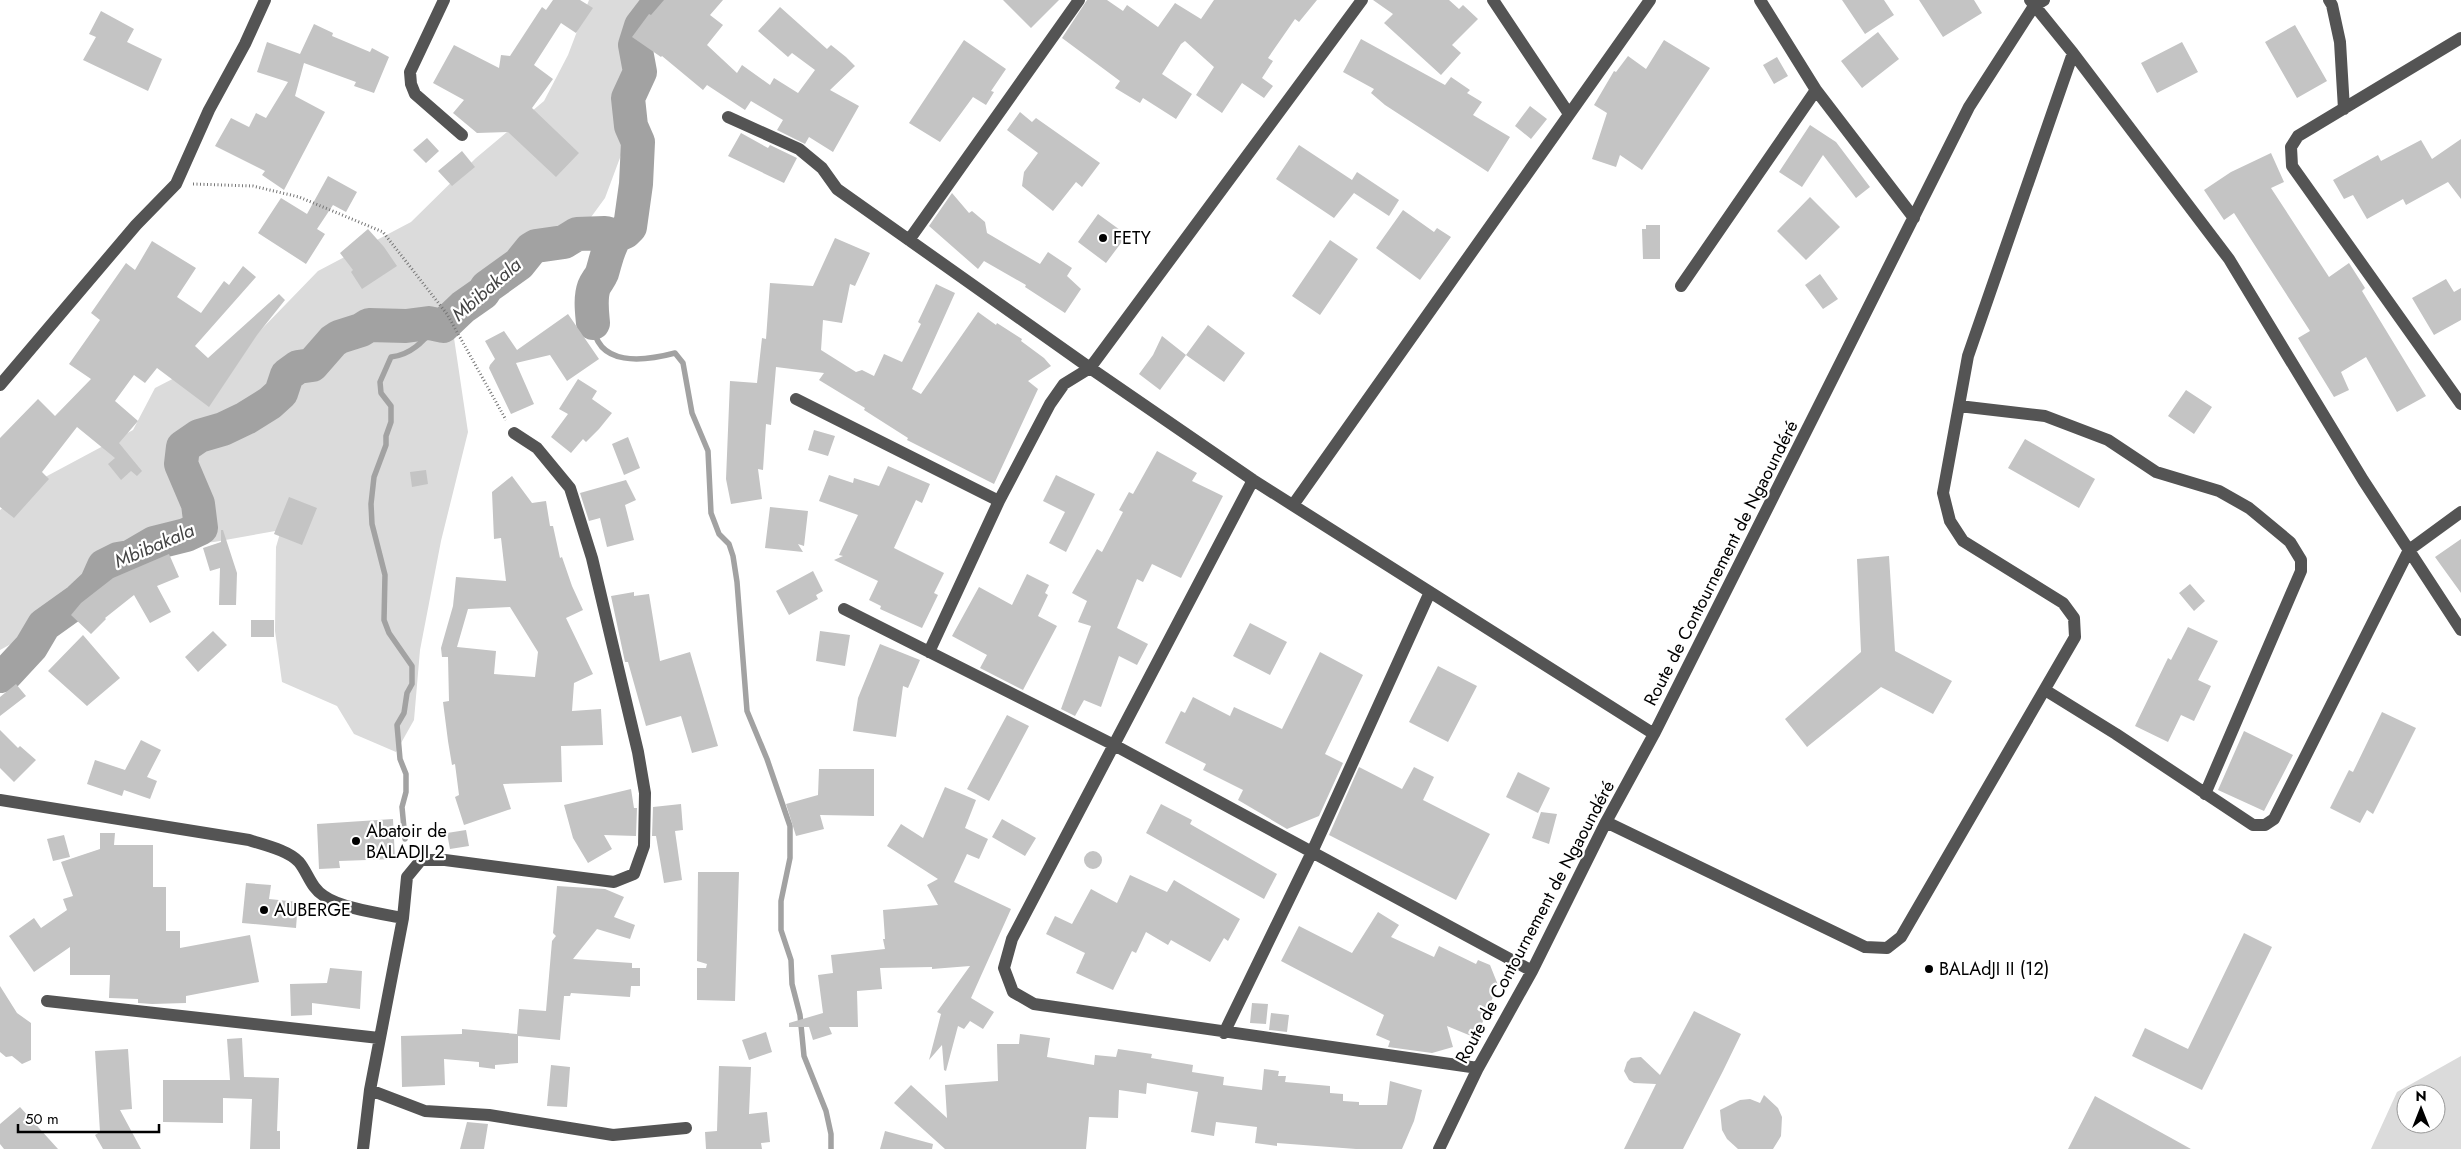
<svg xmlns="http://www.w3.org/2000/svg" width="2461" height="1149" viewBox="0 0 2461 1149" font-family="Jost,sans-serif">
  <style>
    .green { fill: #dbdbdb; fill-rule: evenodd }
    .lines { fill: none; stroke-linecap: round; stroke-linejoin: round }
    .stream { stroke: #a2a2a2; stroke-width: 5.5 }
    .river { stroke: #a2a2a2; stroke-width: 34 }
    .building { fill: #c4c4c4; fill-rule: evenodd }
    .path { stroke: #767676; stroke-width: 3; stroke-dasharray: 1 2.5; stroke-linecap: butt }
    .minor { stroke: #545454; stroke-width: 12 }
    .poi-dot { fill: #000; stroke: #fff; stroke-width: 2 }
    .labels { text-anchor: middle; stroke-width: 4.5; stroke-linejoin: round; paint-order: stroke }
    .poi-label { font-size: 18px; fill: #000; stroke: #fff; text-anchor: start }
    .street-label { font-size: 18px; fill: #000; stroke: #fff }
    .water-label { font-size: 19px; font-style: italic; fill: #434343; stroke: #fff }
  </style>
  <rect width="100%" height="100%" fill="#fff"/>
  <path class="green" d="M589,0H657L640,55L627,139L605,198L567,250L506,275L454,338L468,432L441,541L420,650L414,720L396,752L354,734L337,706L282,682L275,631L276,547L281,530L214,542L100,552L77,608L0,650V510L34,483L133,430L155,388L254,337L318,271L411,222L476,158L544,101L568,55Z
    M2461,1056V1149H2371L2397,1092ZM2406,1094H2436V1124H2406Z"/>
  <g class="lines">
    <path class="stream" d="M593,323C596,368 645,361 675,353L683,363L692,413L708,451L711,513L719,534L729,544L733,556L737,582L747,711L767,759L790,826V858L781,901V930L791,960L792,984L800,1015L804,1056L826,1111L831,1134V1149
      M405,839L402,807L406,792V774L400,759L397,725L404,713L407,693L412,684V666L389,633L384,620L385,575L372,524L371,504L374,477L386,445V436L391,422V406L381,393L380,382L391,357C412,355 424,340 437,325"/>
    <path class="river" d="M593,323C592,312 590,298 594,287C596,282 600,278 602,273C606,260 608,247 616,236
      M0,676L6,674L31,647L44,625L79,600L96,584L104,566L118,559L130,557L154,543L186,535L201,528L198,504L181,464L183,447L199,436L223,429L246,418L270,403L281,393L287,375L298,367L312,365L333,341L339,337L361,330L369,325L406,326L429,323L443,326L463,307L483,293L487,287L519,264L531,249L536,246L564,242L577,234L605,233L616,236L625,232L630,227L636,184L638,142L631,126L628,98L640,72L635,45L641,26L661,0"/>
  </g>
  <path class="building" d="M553,0H580L593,8L576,33L561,23L534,65L553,79L532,108L579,153L556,177L508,132L477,133L453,113L464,100L433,83L454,45L499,68L501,55L510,56L542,7L546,10Z
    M664,0H723L710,15L723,25L707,45L737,73L742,65L770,85L774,78L798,93L815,70L792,53L788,57L758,31L780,7L827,49L831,45L846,57L855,66L830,90L859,106L833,152L809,137L805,144L777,130L783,120L751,101L745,110L707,85L703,90L662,56L661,57L632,37L649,14L651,15Z
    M1003,0H1059L1031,28Z
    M1087,0H1107L1123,11L1127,5L1158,27L1175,3L1201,19L1214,0H1317L1299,22L1295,19L1268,58L1273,61L1262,78L1273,86L1264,98L1242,83L1222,113L1196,95L1214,67L1185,41L1181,44L1162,74L1192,94L1176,119L1143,98L1140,103L1115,88L1120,81L1062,38Z
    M1373,0H1449L1459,9L1463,5L1478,19L1452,45L1461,53L1441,75L1384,23L1393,14Z
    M1842,0H1884L1894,15L1865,34Z
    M1919,0H1974L1982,13L1943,37Z
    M101,11L134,29L127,42L162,59L148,91L83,60L96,37L89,34Z
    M314,24L333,33L332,36L370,52L372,48L389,57L374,93L354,86L356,82L304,63L295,96L325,112L284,190L262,175L265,171L215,146L231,118L249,127L256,113L266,118L288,82L257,72L267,42L300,54Z
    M2295,25L2327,81L2297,98L2265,42Z
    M1878,32L1899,59L1862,88L1841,61Z
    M1361,39L1445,85L1451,77L1470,90L1467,93L1482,102L1473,115L1510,137L1488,172L1385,105L1371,93L1374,89L1343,72Z
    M964,40L1006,69L991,91L994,92L986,105L973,97L940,142L909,123Z
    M1664,40L1710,68L1642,170L1620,155L1616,167L1592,159L1607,113L1594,105L1614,71L1616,72L1628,56L1646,69Z
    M2182,42L2198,72L2157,93L2141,63Z
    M1777,57L1788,76L1774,84L1763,65Z
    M1530,106L1547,119L1531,139L1515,126Z
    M1020,112L1032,122L1036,118L1100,163L1082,187L1076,182L1053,211L1022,186L1024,172L1038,153L1007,130Z
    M1810,125L1836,142L1870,187L1856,198L1823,155L1802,187L1779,172Z
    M741,133L768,148L770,145L797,158L784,183L728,156Z
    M427,138L439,151L426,163L413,150Z
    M2461,139V199L2448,182L2406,205L2403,199L2367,219L2353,195L2344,199L2333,180L2378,155L2381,161L2421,140L2432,159Z
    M1299,145L1352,180L1357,172L1399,200L1389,216L1354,193L1334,218L1276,179Z
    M462,151L475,167L452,186L438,171Z
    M2271,153L2284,182L2271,188L2329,277L2349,263L2365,288L2362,291L2426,396L2397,412L2366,357L2341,372L2349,390L2334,397L2298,338L2310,331L2234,213L2224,220L2204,190L2231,172Z
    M328,176L357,192L346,212L333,205L317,229L325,234L306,264L258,233L281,198L307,214Z
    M952,193L969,213L972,211L985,222L987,233L1040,264L1048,252L1072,268L1067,276L1081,289L1065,313L1025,287L1026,285L984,261L978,269L929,226Z
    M1810,197L1840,227L1806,260L1777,231Z
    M1403,210L1434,232L1437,228L1451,237L1420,280L1376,248Z
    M1098,214L1127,235L1106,263L1078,242Z
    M1646,225H1660V259H1643L1642,229H1646Z
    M368,229L384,247L397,266L362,289L351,272L353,270L340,253Z
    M835,238L870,253L855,286L850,284L842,323L823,320L821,350L856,372L862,370L874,376L884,354L902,362L921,324L918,322L936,284L955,293L912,389L921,394L978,312L996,325L997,323L1022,339L1021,341L1044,358L1051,366L1028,381L1038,389L994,484L907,440L908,438L864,410L865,408L819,380L824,373L776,367L771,425L766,424L763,470L758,469L762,499L731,504L726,479L730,381L757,383L762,338L766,339L770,283L813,286Z
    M1330,240L1358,259L1320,315L1292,296Z
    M152,241L196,268L177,297L201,313L224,281L229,285L243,266L256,277L195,346L208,358L279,294L285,300L257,335L209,407L157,368L145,383L134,375L115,401L138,421L119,443L142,471L137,476L131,471L121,480L108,464L115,458L77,427L42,472L49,479L14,518L0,507V438L38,399L55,416L91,379L69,364L100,320L91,313L126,263L135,270Z
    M1820,274L1838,299L1823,309L1805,285Z
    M2446,279L2454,292L2461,288V320L2434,335L2412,298Z
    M568,314L599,359L567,381L550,355L516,363L534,404L511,414L489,368L490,365L495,359L485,341L504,331L517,350Z
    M1208,325L1245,353L1224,382L1186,355Z
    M1162,336L1186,355L1160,390L1139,374L1153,355Z
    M578,379L597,391L592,399L612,413L599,429L586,442L583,439L571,453L551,437L568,414L559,409Z
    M2186,390L2212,407L2194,434L2168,416Z
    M814,430L835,436L828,456L808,450Z
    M628,437L640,468L624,475L612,444Z
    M2025,439L2095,479L2079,508L2008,468Z
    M1157,451L1197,473L1192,481L1223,496L1181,578L1152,564L1143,582L1137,579L1117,628L1148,644L1137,665L1119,656L1101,707L1084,700L1075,716L1061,709L1091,626L1078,622L1087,601L1072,593L1097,549L1102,552L1123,512L1119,510L1129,492L1133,494Z
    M888,466L930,484L922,503L916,500L894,548L944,573L934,593L938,595L922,628L880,609L881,606L869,600L878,581L834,560L843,556L839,555L858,515L819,501L829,475L853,483L854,478L879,486Z
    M426,470L428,484L412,487L410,472Z
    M1056,475L1095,494L1066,552L1049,543L1065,512L1043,501Z
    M512,476L532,503L546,501L550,526H553L560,558L562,557L572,586L583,610L566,618L593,674L574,683L572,711L601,709L603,745L561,746L562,782L503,784L511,809L464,825L455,797L459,795L455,764L452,765L448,741L443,702L449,701L448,657H442L441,648L453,606L456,577L506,581L501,538L494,539L492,492ZM510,607L538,652L535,677L494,674L496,651L457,647L468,609Z
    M626,480L636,500L625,505L634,540L607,547L600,518L589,521L580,493Z
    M289,497L317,508L302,545L274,534Z
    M770,507L808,511L804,546L798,544L803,552L765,548Z
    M221,530H223L237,573L236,605H219L220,568L210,571L203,548L221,542Z
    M2461,539V593L2435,557Z
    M169,554L179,577L157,586L171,612L150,623L134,595L105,618L106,619L91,634L71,615L81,603L113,578Z
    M1889,556L1895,651L1952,681L1933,714L1881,687L1807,747L1785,719L1861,652L1857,559Z
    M813,571L823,591L816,595L818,599L789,615L776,591Z
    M1027,574L1049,585L1045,593L1048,595L1038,616L1057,626L1023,690L980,668L987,655L952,636L979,587L1012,605Z
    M2190,584L2205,601L2194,611L2179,593Z
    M634,592V596L649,594L660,661L690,652L718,746L692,753L681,716L646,726L628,662H625L611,596Z
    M251,620H274V637H251Z
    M1250,623L1287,642L1270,675L1233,656Z
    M2188,627L2218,641L2198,680L2211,686L2194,721L2181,715L2168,742L2135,726L2168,658L2171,660Z
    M213,631L227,645L198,672L185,657Z
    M820,631L850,635L845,666L816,661Z
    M83,635L120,678L87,706L48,671Z
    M880,644L920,660L908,688L903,686L896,737L853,731L858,698Z
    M1320,652L1363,675L1325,754L1343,763L1319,816L1287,829L1238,800L1243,790L1203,770L1206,764L1165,743L1181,711L1185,713L1193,697L1230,716L1234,707L1282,729Z
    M1438,666L1477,686L1448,742L1409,722Z
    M16,684L26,696L0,716V697Z
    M2382,712L2416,728L2373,814L2367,810L2360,823L2330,808L2349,770L2353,772Z
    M1007,715L1029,726L989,801L967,789Z
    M0,730L18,748L20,746L36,760L14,782L0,768Z
    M2244,731L2293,755L2264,811L2218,790Z
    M141,740L161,750L147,777L157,781L150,799L124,790L122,796L87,784L95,760L125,770Z
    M1359,767L1402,789L1414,767L1434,777L1423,800L1490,834L1456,900L1329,835Z
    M819,769H874V816L820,815L824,829L796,836L786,804L818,795Z
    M1518,772L1550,788L1538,813L1506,797Z
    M945,787L976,800L965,828L988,839L979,859L967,854L954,882L1011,909L971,998L994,1012L983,1029L970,1021L964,1029L958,1026L946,1071L944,1070L942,1045L929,1060L941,1014L937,1012L970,966L932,969V967L880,968L882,989L857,991L858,1027H829L832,1034L813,1040L809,1027H789V1023L823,1013L818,975L833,973L831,955L885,949L883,939H885L883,910L938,905L927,885L938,879L887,846L901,824L923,838Z
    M631,789L634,808H637L636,836L604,835L612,849L588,863L573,838L564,805Z
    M681,804L683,830L675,831L682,880L664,883L656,836H652L653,807Z
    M1161,804L1192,820L1190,824L1277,874L1264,899L1146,833Z
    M1541,812L1557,814L1549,844L1532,838Z
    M393,819L395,859L339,861L340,868L319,869L317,824Z
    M1002,819L1036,838L1025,856L992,837Z
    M466,830L469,846L450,849L447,833Z
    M100,833H115L114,845H153V887H166V931H180V948L250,935L259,982L186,996V1003L152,1004L138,1003V999L109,998L110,975H70V947L34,972L9,936L34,918L41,928L67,910L63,899L73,896L61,862L100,849Z
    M64,835L70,857L53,861L47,839Z
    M1084 860a9 9 0 1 1 18 0a9 9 0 1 1-18 0Z
    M698,872H739L735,1001L697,1000V968H706L707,964L697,961Z
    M1130,875L1167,892L1174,880L1240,919L1228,941L1224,938L1210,962L1171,940L1168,945L1146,932L1136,953L1132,951L1113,990L1076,973L1085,953L1046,934L1055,916L1072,924L1091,889L1117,903Z
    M246,883L271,885L269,899L298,902L296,928L242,923Z
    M557,886L605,889L624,897L614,917L635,925L630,939L597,929L573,959L632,963V968H640V986H631L630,997L571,993L570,996H564L560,1040L518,1036V1063L495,1065V1069L479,1067V1062L444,1059L445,1085L402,1087L401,1036L462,1034V1029L517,1034L519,1009L546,1011L552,941L556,936L553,933Z
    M1378,912L1399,925L1391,937L1434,957L1439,946L1476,964L1478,960L1490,965L1498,985L1476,1038L1447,1026L1453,1047L1432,1053L1388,1047L1390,1041L1376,1035L1384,1015L1281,961L1299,926L1352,953Z
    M2244,933L2272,947L2202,1090L2132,1056L2145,1028L2188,1049Z
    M330,968L362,971L360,1009L312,1003V1015L291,1016L290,984L327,983Z
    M0,986L17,1013L31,1023V1060L22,1064L12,1056L6,1057L0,1052Z
    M1252,1003L1268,1004L1266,1024L1250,1023Z
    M1694,1011L1741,1034L1723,1071L1683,1149H1624L1656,1084L1634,1083L1629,1080L1624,1071L1627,1062L1631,1058L1641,1057L1660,1075Z
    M1271,1013L1289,1015L1287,1032L1269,1030Z
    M766,1032L772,1052L749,1060L742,1040Z
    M1020,1034L1050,1038L1047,1057L1094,1065L1095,1055L1116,1057L1118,1049L1152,1054L1151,1058L1193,1065L1192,1072L1224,1077L1223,1085L1262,1090L1264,1069L1279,1071L1278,1076H1286L1285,1082L1330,1086V1093L1343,1094V1101L1359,1102V1105H1387L1390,1081L1422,1090L1414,1121L1402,1149H1356L1277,1143V1146L1255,1143L1257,1127L1216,1122L1214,1136L1191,1132L1198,1092L1147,1083L1146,1094L1119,1090L1118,1118L1089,1117L1086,1149H945L894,1103L911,1085L947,1118L945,1085L998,1081L997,1044H1019Z
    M242,1038L244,1077L279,1078L277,1131H280V1149H250L252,1099L223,1098V1123L163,1122V1080H230L227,1039Z
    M128,1049L132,1109L120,1110L141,1149H103L95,1135L100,1132L95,1051Z
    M551,1065L570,1067L567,1107L547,1106Z
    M719,1066L751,1067L749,1114L767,1112L770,1142L761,1143L762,1149H706L705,1132L717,1131Z
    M1764,1095L1778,1108L1782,1117L1781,1136L1773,1149H1738L1727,1139L1722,1130L1720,1110L1740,1100L1750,1099L1760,1103Z
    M2095,1096L2191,1149H2068Z
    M20,1107L58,1149H4L0,1144V1124Z
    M467,1122L488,1124L484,1149H460Z
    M885,1131L933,1144L932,1149H880Z"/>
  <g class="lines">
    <path class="path" d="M193,184L253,186L299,197L383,232L447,314L506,420"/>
    <path class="minor" d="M444,0L410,72L411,84L415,94L462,135
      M1493,0L1569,114
      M1760,0L1816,90L1914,218
      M2030,0L2073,53L2229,259L2363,480L2461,630
      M2329,0L2332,5L2340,42L2344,109
      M2461,38L2298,136L2291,147L2292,166L2461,404
      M728,117L799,149L822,168L837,189L1090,368L1253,480L1654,734
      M909,240L1079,0
      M1681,286L1816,90
      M0,385L136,225L176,184L209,110L245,44L265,0
      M796,399L999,501
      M1959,406L2045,416L2108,440L2156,472L2219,491L2249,508L2290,542L2301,560V571L2205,794
      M1253,480L1012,939L1004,968L1013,992L1034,1004L1478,1068
      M1293,505L1650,0
      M844,609L1114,745L1532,971
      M929,652L999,501L1050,404L1064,384L1090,368L1362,0
      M2045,690L2116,734L2253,825H2265L2274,819L2409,550L2461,512
      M0,800L249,840C264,845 288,850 299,862C308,873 311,888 324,896C340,908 383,914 403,918
      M1606,822L1865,947L1887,948L1901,937L2075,637L2074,618L2063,603L1963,541L1950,521L1943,493L1968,356L2073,53
      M47,1001L379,1038
      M1224,1033L1312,852L1430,592
      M370,1090L425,1111L489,1115L613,1135L686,1128
      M363,1149L370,1090L403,918L407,877L421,860H445L614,882L634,874L644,846L645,793L638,752L592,558L570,488L537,448L514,433
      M1439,1149L1478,1068L1532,971L1606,822L1654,734L1969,107L2034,6L2044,0"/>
  </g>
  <g class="poi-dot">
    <circle cx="1103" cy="238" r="5"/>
    <circle cx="356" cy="841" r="5"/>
    <circle cx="264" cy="910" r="5"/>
    <circle cx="1929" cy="969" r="5"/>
  </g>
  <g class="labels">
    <g class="poi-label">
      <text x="1113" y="244">FETY</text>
      <text x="366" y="837">Abatoir de<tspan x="366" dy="21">BALADJI 2</tspan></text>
      <text x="274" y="916">AUBERGE</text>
      <text x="1939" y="975">BALAdJI II (12)</text>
    </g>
    <g class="street-label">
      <text transform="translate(1721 563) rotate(-63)" y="6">Route de Contournement de Ngaoundéré</text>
      <text transform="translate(1535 922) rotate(-62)" y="6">Route de Contournement de Ngaoundéré</text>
    </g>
    <g class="water-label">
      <text transform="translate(486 289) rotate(-41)" y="7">Mbibakala</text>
      <text transform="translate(154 545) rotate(-23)" y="7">Mbibakala</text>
    </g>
  </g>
  <g transform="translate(2421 1109)"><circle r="24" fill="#ffffff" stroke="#999999"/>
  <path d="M0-4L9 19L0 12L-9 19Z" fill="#000000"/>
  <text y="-8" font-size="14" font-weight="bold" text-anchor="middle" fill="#000000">N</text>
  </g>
  <path d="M18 1124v8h141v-8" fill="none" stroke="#000000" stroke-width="2.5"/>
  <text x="25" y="1124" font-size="15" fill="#000000" stroke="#ffffff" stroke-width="4" paint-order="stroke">50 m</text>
</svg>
